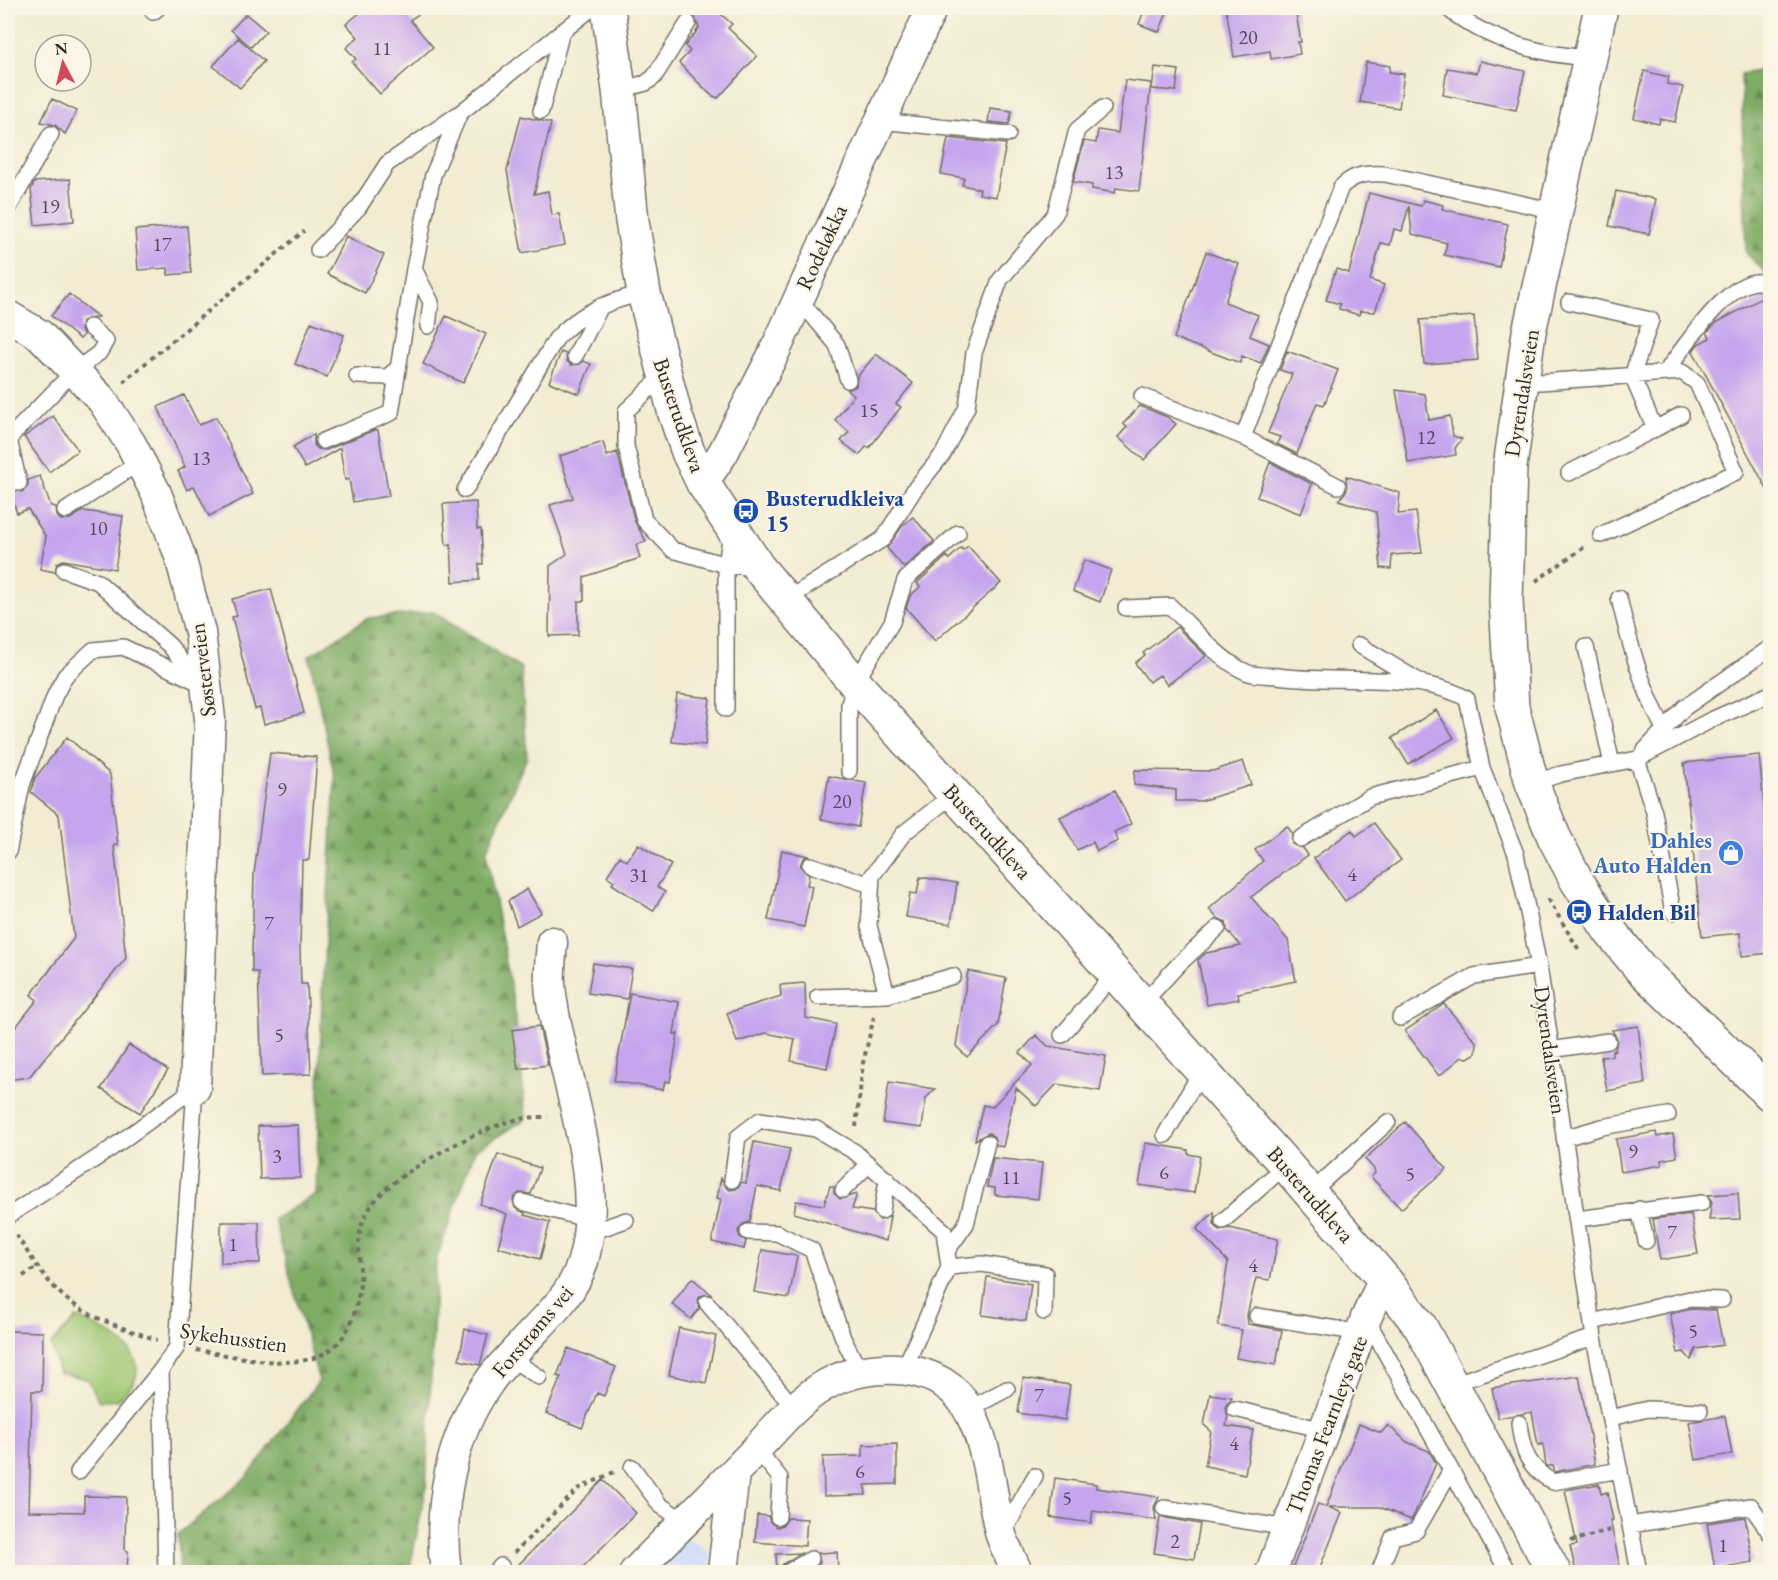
<svg xmlns="http://www.w3.org/2000/svg" width="1778" height="1580" viewBox="0 0 1778 1580" font-family="'EB Garamond',serif">
  <style>
    .built { fill: #cedafa }
    .grass { fill: #9fc773; stroke: #65794f; stroke-width: 1.5 }
    .forest { fill: url(#forest-firs); stroke: #556c48; stroke-width: 1.5 }
    .building { fill: #c5a5ee }
    .lines { fill: none; stroke-linecap: round; stroke-linejoin: round }
    .service-casing { stroke: #716f66; stroke-width: 18 }
    .minor-casing { stroke: #716f66; stroke-width: 33 }
    .tertiary-casing { stroke: #716f66; stroke-width: 36 }
    .primary-casing { stroke: #716f66; stroke-width: 36 }
    .path { stroke: #716f66; stroke-width: 4; stroke-dasharray: 4.5 4.5; stroke-linecap: butt }
    .service { stroke: #fff; stroke-width: 15 }
    .minor { stroke: #fff; stroke-width: 30 }
    .tertiary { stroke: #fff; stroke-width: 33 }
    .primary { stroke: #fff; stroke-width: 33 }
    .labels { text-anchor: middle; stroke-width: 4.5; stroke-linejoin: round; paint-order: stroke }
    .number-label { font-size: 20px; fill: #524a5c }
    .street-label { font-size: 22px; fill: #2b2b2b; stroke: #fcf5e5 }
    .transit-label { font-size: 22px; font-weight: bold; fill: #164399; stroke: #fcf5e5; text-anchor: start }
    .shop-label { font-size: 22px; font-weight: bold; fill: #366cbe; stroke: #fcf5e5; text-anchor: end }
  </style>
  <defs>
    <pattern id="forest-firs" width="22" height="20" patternUnits="userSpaceOnUse" patternTransform="scale(1.5)"><rect width="22" height="20" fill="#7fac65"/><path d="M5 1l3.5 6h-7zM16 11l3.5 6h-7z" fill="#688c53"/></pattern>
  </defs>
  <rect width="100%" height="100%" fill="#fcf5e5"/>
  <filter id="ink" filterUnits="userSpaceOnUse"><feTurbulence type="fractalNoise" baseFrequency=".0167" numOctaves="2"/><feDisplacementMap in="SourceGraphic" scale="12" xChannelSelector="R" yChannelSelector="G"/><feConvolveMatrix kernelMatrix="1 2 1 2 8 2 1 2 1" color-interpolation-filters="sRGB"/></filter>
  <filter id="wash" filterUnits="userSpaceOnUse"><feTurbulence type="fractalNoise" baseFrequency=".008" numOctaves="4" result="noise"/><feDisplacementMap in="SourceGraphic" scale="24" xChannelSelector="R" yChannelSelector="G"/><feGaussianBlur stdDeviation="1.35" result="paint"/><feColorMatrix in="noise" values="0 0 0 0 0 0 0 0 0 0 0 0 0 0 0 0 0 1.4 0 .05"/><feComposite in="paint" operator="in"/></filter>
  <g filter="url(#wash)">
    <rect width="100%" height="100%" fill="#f3ecd3"/>
    <path class="built" d="M687,1540L700,1545L711,1554L710,1572H657Z"/>
    <path class="grass" d="M77,1318C101,1328 149,1348 134,1382C131,1388 123,1394 118,1400L99,1401L88,1379L59,1373L51,1344Z"/>
    <path class="forest" d="M1770,69V277L1746,253L1741,74Z
      M433,612L521,668L527,757L486,852L515,1011L526,1119L475,1150L436,1261L426,1490L409,1572H180L178,1534L247,1477L319,1381L274,1219L316,1194L322,993L335,779L309,656L368,618Z"/>
    <g id="blocks">
      <path class="building" d="M366,8H427L410,20L433,47L380,94L352,62L356,59L346,48L358,37L346,24Z
        M677,8H714L732,24L728,28L757,56L718,98L711,95L679,63L690,51L685,46L699,28L694,15L684,14Z
        M1145,8H1169L1159,32L1139,24Z
        M1226,8H1295L1301,42H1298L1300,54L1271,59L1270,51L1234,57Z
        M246,14L266,31L251,47L231,30Z
        M238,38L264,61L240,88L213,66Z
        M1480,61L1525,71L1516,110L1443,95L1447,68L1477,73Z
        M1366,62L1390,66L1389,72L1404,74L1399,108L1360,102Z
        M1155,67L1179,70L1176,91L1152,89Z
        M1644,71L1669,77L1667,84L1683,87L1675,122L1660,119L1659,124L1634,118Z
        M1125,80L1151,83L1139,191L1116,188L1115,193L1092,189V185L1073,182L1084,141L1096,143L1098,130L1118,133Z
        M52,99L77,111L65,134L55,125L41,122Z
        M990,108L1012,111L1009,124L988,122Z
        M521,116L551,123L534,194L548,191L552,215L559,214L565,245L522,253L507,171Z
        M948,138L1006,144L996,197L979,194L980,189L962,185L964,178L941,174Z
        M70,179L74,221L35,225L31,189L35,182Z
        M1616,191L1656,199L1649,234L1609,226Z
        M1369,193L1421,206L1423,200L1443,205L1442,209L1508,224L1499,267L1444,255L1447,243L1412,234L1409,206L1402,231L1394,229L1390,245L1381,243L1370,280L1384,285L1375,312L1360,311L1359,315L1339,309L1340,304L1326,300L1336,269L1349,273Z
        M187,226L191,273L168,275V268L138,270L135,230Z
        M346,236L384,255L365,293L327,274Z
        M1206,252L1239,264L1225,302L1258,315L1250,336L1269,344L1261,363L1242,356L1240,363L1174,338Z
        M69,294L98,317L82,321L81,330L84,335L80,339L51,316Z
        M1767,295L1770,296V495L1693,351L1698,344L1710,338L1707,332L1716,323Z
        M446,316L486,334L463,383L423,364Z
        M1474,316L1478,360L1424,364L1420,320Z
        M311,322L344,335L327,377L295,364Z
        M1287,351L1338,370L1324,405L1317,403L1297,454L1277,444L1280,437L1268,433L1292,374L1280,370Z
        M561,352L566,354L567,361L571,365L580,364L583,361L591,364L579,394L549,382Z
        M876,354L913,383L896,404L901,407L869,448L867,446L859,455L841,441L849,432L835,420L854,395L847,390L856,386L857,377Z
        M1396,390L1425,394L1429,420L1450,416L1453,436L1462,439L1455,448L1456,455L1408,463Z
        M184,395L199,425L216,417L253,494L209,516L194,486L187,490L178,471L185,467L158,407Z
        M1140,406L1167,417L1176,424L1144,460L1118,437L1127,427L1123,424Z
        M53,416L78,450L49,472L24,437Z
        M374,430H378L389,496L353,502L349,479L345,480L340,448L305,468L293,447L314,434V445L318,449L326,450Z
        M603,442L607,456L617,452L635,522L646,541L636,545L640,558L584,577V601H578V635L549,636L550,566L567,554L550,505L573,498L560,456Z
        M1270,462L1312,484L1301,514L1257,497Z
        M40,476L51,506L56,507L57,516L61,520L70,519L83,511L123,516L115,569L63,560L57,563L55,572L40,569L46,537L28,509L17,513L8,487L22,492L28,486V480Z
        M1346,476L1400,493L1398,514L1416,512L1422,553L1392,555L1391,569L1381,568L1376,512L1339,500L1347,490Z
        M476,502L477,529H481L483,564H479V580L453,582L451,544L446,545L443,504Z
        M913,517L934,541L904,568L887,548L903,525Z
        M968,546L1001,583L935,641L906,608L910,596L920,587L917,583L947,556L949,559L961,548L963,550Z
        M1084,560L1111,570L1100,602L1073,591Z
        M271,589L304,713L264,724L260,708L255,709L232,617L237,616L232,599Z
        M1177,627L1206,656L1167,685L1160,675L1149,682L1135,663L1145,655L1143,653Z
        M677,694L710,698L705,745L672,742Z
        M1436,710L1454,738L1408,764L1392,738Z
        M67,737L110,774L118,845H114L126,958L29,1077L8,1080V1037L37,1000L31,995L74,938L59,815L31,792L35,778Z
        M270,753L317,757L309,860H302L300,949L301,984H307L311,1074L262,1076L258,972H252V952L254,874Z
        M1759,755L1770,867V953L1742,956L1740,933L1702,937L1684,763Z
        M1243,761L1251,785L1201,801H1176V790L1134,785L1135,770L1213,771Z
        M829,776L866,783L858,827L821,819Z
        M1115,790L1131,824L1114,832L1118,841L1097,851L1093,842L1077,850L1060,817Z
        M1374,823L1401,860L1345,901L1314,858L1352,830L1356,836Z
        M1287,826L1292,833V844L1303,848L1308,855L1251,897L1288,940L1296,981L1238,993L1239,999L1207,1005L1198,960L1206,953L1241,946L1227,930L1226,922L1217,918L1209,909L1263,861L1255,850Z
        M638,844L671,865L657,887L665,892L653,911L612,884L614,881L607,876L620,856L627,861Z
        M782,850L808,856L803,858L800,866L809,875L807,885L812,886L804,927L768,920Z
        M920,877L957,883L951,924L906,917L910,893L917,894Z
        M527,889L541,913L517,926L508,901Z
        M593,963L632,969L627,999L588,993Z
        M968,971L1006,978L998,1025L967,1057L956,1046Z
        M805,983L806,1018L836,1024L827,1068L791,1061L795,1039L766,1033L737,1042L727,1013L781,996L780,985Z
        M630,993L679,1002L674,1034H678L670,1082L665,1081L663,1090L614,1081Z
        M1444,1004L1477,1043L1476,1053L1468,1058L1462,1057L1439,1076L1405,1031Z
        M539,1026L548,1065L518,1069L512,1030Z
        M1638,1026L1645,1084L1607,1091L1601,1057L1612,1056V1051L1615,1050L1617,1039L1612,1030Z
        M1036,1035L1048,1046L1106,1056L1100,1091L1057,1084L1036,1106L1016,1088L1003,1147L996,1145L994,1137L989,1133L975,1140L983,1105L992,1107L1032,1065L1020,1053Z
        M129,1045L168,1070L140,1113L101,1089Z
        M889,1082L935,1089L926,1098L922,1128L883,1123Z
        M1405,1122L1447,1169L1401,1209L1371,1177L1375,1173L1374,1169L1365,1159Z
        M298,1125L300,1178L260,1179L258,1126Z
        M1656,1132L1657,1137L1673,1134L1677,1157L1661,1160L1662,1165L1621,1172L1616,1139Z
        M754,1142L790,1149L781,1191L757,1186L750,1222L743,1224L738,1231L740,1237L746,1241L744,1249L712,1242L721,1199L717,1198L721,1178L726,1187L730,1190L736,1189L742,1182L746,1183Z
        M1146,1143L1188,1150V1154L1200,1156L1194,1193L1139,1185Z
        M498,1154L540,1168L531,1194L519,1193L513,1200L515,1208L525,1213L524,1215L550,1222L540,1259L498,1247L507,1214L480,1204Z
        M993,1158L1042,1163L1038,1199L995,1195V1188L987,1187Z
        M830,1186L834,1187V1193L840,1199L857,1194L852,1209L873,1212L880,1220L890,1216L886,1241L794,1213L796,1201L824,1205Z
        M1738,1193L1740,1219L1709,1220L1712,1202L1708,1195Z
        M1214,1212V1224L1219,1230L1230,1228L1278,1239L1270,1280L1256,1278L1247,1315L1248,1324L1282,1330L1276,1365L1236,1358L1242,1330L1218,1326L1228,1262L1197,1229Z
        M1691,1214L1698,1254L1660,1260L1653,1219Z
        M221,1222H259L260,1263H221Z
        M762,1250L797,1256L789,1298L754,1292Z
        M987,1277L1031,1284L1026,1321L982,1315Z
        M692,1278L711,1294L700,1296L698,1300L699,1309L691,1319L672,1304Z
        M1691,1309L1716,1310L1723,1345L1696,1349L1691,1360L1684,1352L1678,1353L1670,1314Z
        M679,1328L716,1336L706,1383L669,1375Z
        M465,1329L488,1335L480,1365L459,1360Z
        M8,1331L43,1332L42,1391H32L29,1511L84,1512V1496L126,1497L125,1550L128,1551L127,1572H8Z
        M568,1348L616,1367L604,1396L597,1393L582,1428L546,1413L561,1377L557,1376Z
        M1579,1376L1595,1464L1555,1472L1553,1466H1546L1543,1444L1538,1445L1532,1412L1498,1418L1492,1388Z
        M1023,1378L1070,1385L1065,1420L1018,1413Z
        M1210,1394L1232,1397L1225,1407L1228,1416L1226,1426L1253,1430L1245,1474L1205,1466L1211,1431L1204,1425Z
        M1725,1416L1732,1454L1696,1460L1689,1422Z
        M1359,1424L1381,1433L1388,1425L1407,1442L1429,1451L1436,1463L1415,1513L1411,1520L1380,1507H1328L1342,1513L1318,1572H1291L1318,1504L1326,1507Z
        M897,1444V1484L865,1485L866,1495L824,1496L823,1457L863,1456V1445Z
        M1055,1478L1096,1484V1488L1159,1497L1154,1507L1156,1520L1093,1511L1091,1523L1050,1517Z
        M603,1480L636,1513L578,1572H511Z
        M1599,1484L1601,1494L1607,1492L1613,1520H1610L1621,1572H1576L1570,1546L1577,1545L1565,1490Z
        M757,1515L768,1516L770,1522L777,1527L783,1525L788,1518L807,1519L805,1546L755,1542Z
        M1160,1517L1200,1524L1194,1559L1154,1553Z
        M1745,1517L1753,1562L1715,1569L1707,1523Z
        M837,1552L838,1572H807L820,1563L818,1553Z
        M801,1553L783,1564L777,1572L776,1554Z"/>
    </g>
  </g>
  <g filter="url(#ink)">
    <use href="#blocks" fill-opacity="0" stroke="#716f66" stroke-width="1.5"/>
    <g class="lines">
      <g class="service-casing">
        <path id="service" d="M1447,8C1486,40 1540,55 1590,58
          M153,12L158,8
          M619,90L646,83L654,77L688,23
          M541,111L562,31
          M880,121L1008,134
          M8,209L51,134
          M318,250L359,207L387,164L460,113L592,8
          M414,269L431,302L428,326
          M798,298L837,345L848,380
          M575,356L601,306
          M1665,373C1681,352 1738,262 1770,286
          M664,375L626,411V446L644,520L673,550L726,565L756,567
          M357,376L387,377L397,369
          M1523,380L1540,382L1682,372L1697,383L1736,472L1601,535
          M1142,396L1243,437L1341,187C1354,174 1367,173 1385,174L1556,211
          M1655,429L1681,415
          M1243,437L1338,486
          M323,441L391,413L414,269L433,175L460,113
          M1569,473L1655,429L1632,376L1651,320L1569,302
          M19,483L10,444L11,436L74,371L99,353L106,341L90,327
          M465,490L556,339C580,312 609,301 644,293
          M65,511L140,462
          M64,570L98,582L170,646L196,680
          M1619,598C1630,646 1641,685 1664,729
          M786,600L883,539L914,490L943,454L967,407L974,353L1000,280L1055,214L1077,130L1103,108
          M1126,608L1170,606C1191,626 1220,661 1246,672C1254,676 1268,675 1278,676C1332,684 1422,671 1467,699L1482,768L1516,854L1539,966L1594,1337L1639,1572
          M1359,645L1422,683
          M1586,647L1612,764
          M726,709V565L731,533
          M1645,750L1684,708L1770,648
          M1637,759L1654,812L1673,912
          M849,771V704L855,683L892,622L905,580L958,533
          M1532,783L1561,774L1637,759L1711,720L1770,694
          M1300,839L1370,797L1482,768
          M8,852L22,785L55,695L65,676L93,650L123,647L204,685
          M810,865L871,885
          M953,976L887,995L869,926L872,876L904,833L954,794
          M818,997L887,995
          M1142,1004L1178,965L1218,928
          M1400,1018L1474,976L1539,966
          M1062,1035L1115,973
          M1551,1050L1608,1041
          M1165,1135L1202,1070
          M1564,1138L1602,1127L1668,1115
          M732,1180L738,1137L760,1120L816,1129L855,1152L944,1231L949,1267L904,1369
          M843,1190L869,1164
          M1310,1193L1388,1122
          M522,1202L590,1220
          M1639,1209L1646,1241
          M882,1211L887,1179
          M8,1216L109,1150L195,1088
          M1577,1219L1702,1203
          M1223,1221L1286,1165
          M748,1232L777,1233L812,1250L843,1338L860,1372
          M589,1233L626,1220
          M947,1251L966,1224L987,1143
          M949,1267L982,1264L1045,1274L1044,1312
          M707,1303L795,1409
          M1257,1316L1361,1333
          M1366,1318L1508,1572
          M1592,1322L1690,1299L1722,1300
          M510,1358L539,1377
          M1452,1384L1594,1337
          M969,1409L1007,1389
          M1235,1409L1324,1430
          M1610,1418L1648,1409L1700,1411
          M1519,1423C1522,1451 1528,1468 1553,1482L1620,1470
          M757,1449L780,1478L778,1517
          M632,1467L660,1505L684,1521
          M78,1472L161,1370
          M1164,1508L1287,1528
          M1630,1525L1751,1506L1770,1533
          M1003,1533L1035,1476
          M166,1572L161,1370L177,1347L195,1088
          M496,1572L501,1566
          M788,1572L811,1559
          M1379,1572L1393,1537L1416,1531L1451,1470"/>
      </g>
      <g class="minor-casing">
        <path id="minor" d="M8,316L40,335L102,400L131,444L156,493L180,556L200,632L210,719L195,1088
          M703,483L723,453L773,355L932,8
          M446,1572C437,1508 451,1435 489,1382C498,1368 511,1357 522,1344C545,1319 573,1295 583,1261C602,1193 577,1117 562,1050C557,1028 551,1006 550,983C549,970 551,956 552,942
          M635,1572C672,1534 710,1497 747,1459C771,1434 796,1401 827,1384C871,1360 943,1361 969,1411C990,1449 990,1494 1001,1535C1005,1547 1012,1560 1017,1572
          M723,1572L734,1473
          M1271,1572L1366,1318L1384,1279"/>
      </g>
      <g class="tertiary-casing">
        <path id="tertiary" d="M608,8L619,90L632,221L644,293L675,414L688,452L703,483L758,567L855,683L1286,1165L1384,1279L1420,1326L1554,1572"/>
      </g>
      <g class="primary-casing">
        <path id="primary" d="M1601,8L1529,332L1510,467L1506,600L1512,707L1532,783L1554,837L1577,881L1609,930L1641,969L1770,1094"/>
      </g>
      <path class="path" d="M123,382L304,231
        M1536,581L1586,546
        M1548,899L1579,950
        M856,1127L863,1063L874,1017
        M16,1235C33,1260 50,1289 76,1306C100,1322 130,1330 157,1340
        M23,1276L37,1267
        M196,1350C266,1360 345,1389 359,1292C363,1270 355,1245 362,1224C366,1211 375,1200 385,1190C411,1166 486,1124 521,1119C530,1117 539,1117 548,1117
        M1571,1541L1610,1530
        M514,1553L578,1489L614,1472"/>
      <use href="#service" class="service"/>
      <use href="#minor" class="minor"/>
      <use href="#tertiary" class="tertiary"/>
      <use href="#primary" class="primary"/>
    </g>
  </g>
  <defs>
    <g id="bus-disc" transform="scale(1.35)"><circle r="9.5" fill="#1a4fb4" stroke="#fcf5e5"/><path d="M-5-6H5V4H4V6H2V4H-2V6H-4V4H-5ZM-3.5-4V0h7V-4ZM-3.5 1.2v1.5H-2V1.2ZM2 1.2v1.5H3.5V1.2Z" fill="#fff"/></g>
    <g id="shop-disc" transform="scale(1.35)"><circle r="9.5" fill="#3f7fe0" stroke="#fcf5e5"/><path d="M-5-2.5h2.3a2.7 3.5 0 0 1 5.4 0H5L5.5 6h-11ZM-1.5-2.5h3a1.5 2.3 0 0 0-3 0Z" fill="#fff"/></g>
  </defs>
  <g fill-rule="evenodd">
    <use href="#bus-disc" x="746" y="511"/>
    <use href="#shop-disc" x="1731" y="853"/>
    <use href="#bus-disc" x="1579" y="912"/>
  </g>
  <g class="labels">
    <g class="number-label">
      <text x="1248" y="44">20</text>
      <text x="382" y="55">11</text>
      <text x="1114" y="179">13</text>
      <text x="50" y="213">19</text>
      <text x="162" y="251">17</text>
      <text x="869" y="417">15</text>
      <text x="1426" y="444">12</text>
      <text x="201" y="465">13</text>
      <text x="98" y="535">10</text>
      <text x="282" y="796">9</text>
      <text x="842" y="808">20</text>
      <text x="1352" y="881">4</text>
      <text x="639" y="882">31</text>
      <text x="269" y="930">7</text>
      <text x="279" y="1042">5</text>
      <text x="1633" y="1158">9</text>
      <text x="277" y="1163">3</text>
      <text x="1164" y="1179">6</text>
      <text x="1410" y="1181">5</text>
      <text x="1011" y="1184">11</text>
      <text x="1672" y="1239">7</text>
      <text x="233" y="1251">1</text>
      <text x="1253" y="1272">4</text>
      <text x="1693" y="1338">5</text>
      <text x="1039" y="1402">7</text>
      <text x="1234" y="1450">4</text>
      <text x="860" y="1478">6</text>
      <text x="1067" y="1505">5</text>
      <text x="1175" y="1548">2</text>
      <text x="1723" y="1552">1</text>
    </g>
    <g class="street-label">
      <text transform="translate(821 247) rotate(-65)" y="8">Rodeløkka</text>
      <text transform="translate(1521 393) rotate(-81)" y="8">Dyrendalsveien</text>
      <text transform="translate(680 415) rotate(71)" y="8">Busterudkleva</text>
      <text transform="translate(202 670) rotate(-97)" y="8">Søsterveien</text>
      <text transform="translate(988 831) rotate(48)" y="8">Busterudkleva</text>
      <text transform="translate(1551 1050) rotate(82)" y="8">Dyrendalsveien</text>
      <text transform="translate(1311 1194) rotate(49)" y="8">Busterudkleva</text>
      <text transform="translate(532 1331) rotate(-50)" y="8">Forstrøms vei</text>
      <text transform="translate(234 1337) rotate(8)" y="8">Sykehusstien</text>
      <text transform="translate(1326 1425) rotate(-69)" y="8">Thomas Fearnleys gate</text>
    </g>
    <g class="transit-label">
      <text x="766" y="506">Busterudkleiva<tspan x="766" dy="25">15</tspan></text>
      <text x="1598" y="920">Halden Bil</text>
    </g>
    <g class="shop-label">
      <text x="1712" y="848">Dahles<tspan x="1712" dy="25">Auto Halden</tspan></text>
    </g>
  </g>
  <rect width="1778" height="1580" fill="none" stroke="#fcf5e5" stroke-width="30"/>
  <g transform="translate(63 63) rotate(353)"><circle r="28" fill="#fcf5e5" stroke="#a8a49b" stroke-width="1.5"/>
  <path d="M0-4.5L10 22L0 15L-10 22Z" fill="#d1495b"/>
  <text y="-9" font-size="16" font-weight="bold" text-anchor="middle" fill="#2b2b2b">N</text>
  </g>
</svg>
